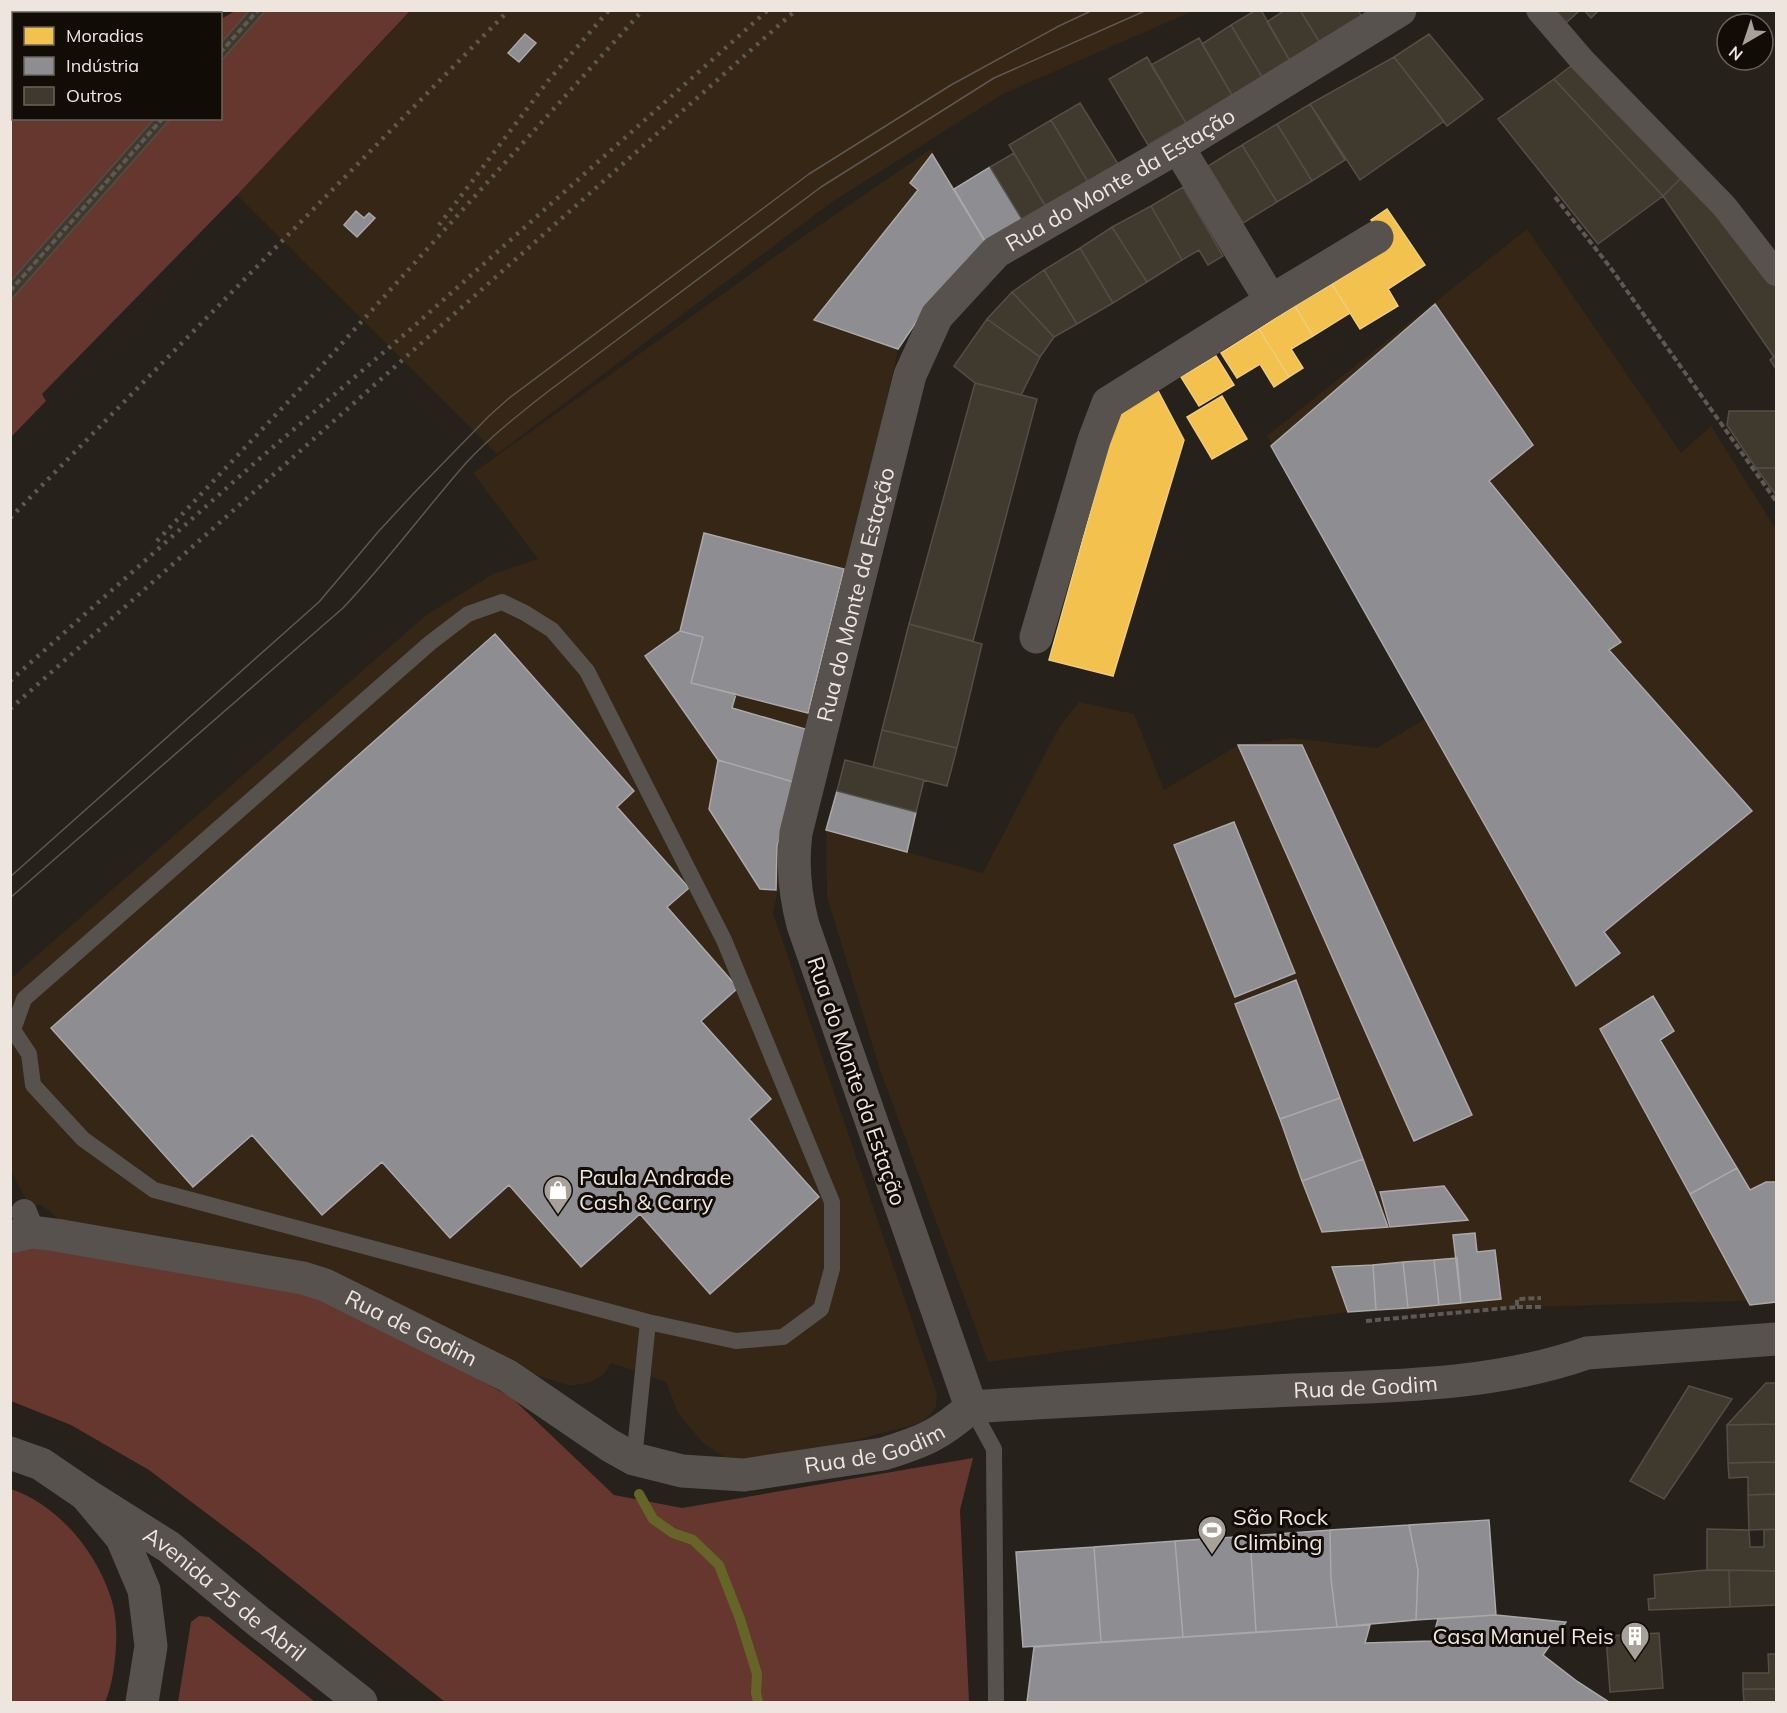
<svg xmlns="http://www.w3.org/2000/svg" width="1787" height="1713" viewBox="0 0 1787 1713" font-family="Mulish,sans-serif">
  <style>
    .built { fill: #352615 }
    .green { fill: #66372f }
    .homes { fill: #f2c14e; stroke: #f1cc79; stroke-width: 1.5 }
    .industry { fill: #8d8d92; stroke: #aaa8a9; stroke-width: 1.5 }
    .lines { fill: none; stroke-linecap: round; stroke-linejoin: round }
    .stream { stroke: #666528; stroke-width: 10 }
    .building { fill: #403a2e; stroke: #524e48; stroke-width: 1.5 }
    .path { stroke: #5d5954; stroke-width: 4; stroke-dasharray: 6 3; stroke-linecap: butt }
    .service { stroke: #57524d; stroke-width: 16 }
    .pedestrian { stroke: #57524d; stroke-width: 26 }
    .minor { stroke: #57524d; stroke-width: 33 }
    .tertiary { stroke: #57524d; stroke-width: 33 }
    .secondary { stroke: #57524d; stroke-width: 33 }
    .tram { stroke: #5d5852; stroke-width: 1.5 }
    .rail { stroke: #5d5852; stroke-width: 4.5; stroke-dasharray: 3 6; stroke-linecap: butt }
    .labels { text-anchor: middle; stroke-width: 6; stroke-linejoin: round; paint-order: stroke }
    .street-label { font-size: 22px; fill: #eee6de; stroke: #120c07 }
    .poi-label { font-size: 22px; fill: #eee6de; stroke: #120c07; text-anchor: start }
  </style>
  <rect width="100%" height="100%" fill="#27211b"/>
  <path class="built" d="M411,11H1193L1003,94L832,202L497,454L237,195Z
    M931,149L986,243L923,312L898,349L773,913L937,1394L936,1408L927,1418L917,1424L798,1455L765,1459L724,1457L703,1443L678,1413L666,1382L611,1363L604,1374L591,1382L570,1386L64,1223L40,1204L31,1209L11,1171L10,979L425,616L493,574L538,559L473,473L801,238Z
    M1527,229L1681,453L1711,426L1776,529V1300L1348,1312L988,1362L880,1070L827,897L826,830L983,873L1058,729L1079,702L1134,714L1164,790L1238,745L1291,738L1377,748L1425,719L1267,436Z"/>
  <path class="green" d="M235,11H410L237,195L42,394L46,401L11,437L10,70L13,69L14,118H220L221,19Z
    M29,1244L326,1297L511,1397L614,1495L682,1508L973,1458L960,1510L969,1702H445L254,1549L149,1470L71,1425L11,1401L10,1253Z
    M11,1489C58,1505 96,1551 111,1598C118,1619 117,1645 114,1667C112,1680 110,1691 105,1702H11Z
    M199,1616L209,1617L315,1702H178L191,1622Z"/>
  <path class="homes" d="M1387,209L1425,265L1388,289L1398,306L1360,329L1332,284L1389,248L1371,220Z
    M1332,284L1350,313L1313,336L1295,306Z
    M1295,306L1313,336L1291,349L1303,368L1289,377L1259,329Z
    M1259,329L1289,377L1274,387L1260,364L1237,378L1221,353Z
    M1216,356L1234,385L1199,406L1181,377Z
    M1155,385L1184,440L1113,676L1049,660L1121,403Z
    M1222,396L1247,439L1212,459L1187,417Z"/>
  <path class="industry" d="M525,34L536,43L519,62L508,53Z
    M932,154L986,243L923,312L898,349L814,320L918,190L910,183Z
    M990,167L1023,221L986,243L954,189Z
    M356,211L364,218L369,213L375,218L357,237L344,225Z
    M1435,304L1533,445L1489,481L1621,642L1609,650L1752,811L1604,932L1620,953L1576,986L1271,446Z
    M704,533L844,569L808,713L691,683L703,637L680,631Z
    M680,631L703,637L691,683L736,694L732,708L812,731L797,783L718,760L645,656Z
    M495,634L634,791L617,807L689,888L667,907L738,988L701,1021L771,1099L749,1119L819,1197L710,1294L640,1214L581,1267L509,1185L450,1238L382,1162L322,1215L252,1135L193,1187L51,1028Z
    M1238,745H1302L1472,1115L1414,1141Z
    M718,760L797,783L777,846L776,890L760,889L709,809Z
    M837,791L916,812L907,852L826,830Z
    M1234,822L1295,973L1235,997L1174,845Z
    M1296,980L1340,1098L1280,1119L1235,1004Z
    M1653,996L1674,1031L1660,1040L1737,1168L1690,1194L1600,1029Z
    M1340,1098L1363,1159L1302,1181L1280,1119Z
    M1363,1159L1388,1227L1322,1232L1302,1181Z
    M1737,1168L1750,1190L1766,1182H1776V1302L1750,1305L1690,1194Z
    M1444,1186L1468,1220L1390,1227L1380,1192Z
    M1475,1233L1477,1252L1495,1250L1501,1299L1461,1303L1453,1235Z
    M1457,1258L1461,1303L1439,1305L1434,1260Z
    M1434,1260L1439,1305L1408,1308L1403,1262Z
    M1403,1262L1408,1308L1376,1310L1373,1265Z
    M1373,1265L1376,1310L1348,1312L1332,1267Z
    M1489,1520L1496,1615L1416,1620L1418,1570L1409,1525Z
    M1409,1525L1418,1570L1416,1620L1337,1627L1331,1579L1330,1530Z
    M1330,1530L1331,1579L1337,1627L1256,1632L1250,1536Z
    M1250,1536L1256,1632L1183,1637L1175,1541Z
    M1175,1541L1183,1637L1101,1642L1094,1547Z
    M1094,1547L1101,1642L1023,1647L1016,1552Z
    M1496,1615L1566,1622L1543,1655L1578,1682L1609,1702H1027L1034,1647L1370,1625L1365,1643L1432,1641L1438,1619Z"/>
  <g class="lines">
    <path class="stream" d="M639,1494L653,1519L673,1533L693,1540L719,1565L740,1619L757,1674L756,1693L758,1702"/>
  </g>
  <path class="building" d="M250,10H266L220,62V44Z
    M1256,10H1261L1290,61L1262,77L1231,25Z
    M1285,10H1300L1320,43L1290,61L1267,22Z
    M1300,10H1358L1362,17L1320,43Z
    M1553,10H1580L1565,24Z
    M1584,10H1599L1591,18Z
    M1231,25L1262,77L1232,95L1202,44Z
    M1429,34L1483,99L1447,126L1394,57Z
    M1199,38L1232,95L1186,123L1151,65Z
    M1147,57L1186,123L1148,145L1109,79Z
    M1394,57L1444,121L1360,180L1310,104Z
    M1576,62L1684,175L1663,196L1554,79Z
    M1554,79L1663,196L1598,244L1498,119Z
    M1080,103L1118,164L1088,182L1051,120Z
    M1310,104L1345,160L1312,181L1277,124Z
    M155,118H171L10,301V282Z
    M1051,120L1088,182L1046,207L1009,145Z
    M1277,124L1312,181L1277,202L1242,145Z
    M1242,145L1277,202L1243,223L1208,166Z
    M1014,153L1046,207L1023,221L990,167Z
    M1684,175L1776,280V355L1774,357L1663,196Z
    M1183,187L1223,256L1208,265L1199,250L1182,260L1151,206Z
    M1151,206L1182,260L1147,282L1112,227Z
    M1112,227L1147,282L1113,303L1080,248Z
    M1080,248L1113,303L1077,324L1044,270Z
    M1044,270L1077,324L1054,337L1012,292Z
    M1012,292L1054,337L1040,357L987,319Z
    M987,319L1040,357L1021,395L975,383L954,366Z
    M1776,355V369L1770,360Z
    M975,383L1037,399L973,641L909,624Z
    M1729,411H1776V468H1756L1727,425Z
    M1756,468H1776V495Z
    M909,624L982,644L957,748L882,730Z
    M882,730L957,748L947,786L873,767Z
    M845,760L924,780L916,812L837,791Z
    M1766,1383H1776V1424L1727,1425Z
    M1689,1386L1732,1399L1664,1499L1630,1481Z
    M1776,1424V1462L1728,1463L1727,1425Z
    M1776,1462V1494L1748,1495V1477L1729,1478L1728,1463Z
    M1776,1494V1529L1749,1530L1748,1495Z
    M1707,1529L1749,1530L1750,1547H1764V1530L1776,1529V1571L1707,1570Z
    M1707,1570H1729L1730,1607L1649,1610L1648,1599L1655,1598L1654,1575Z
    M1729,1570L1776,1571V1605L1730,1607Z
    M1659,1633L1663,1688L1610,1692L1606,1636Z
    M1768,1654H1776V1689H1743V1673H1769Z
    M1743,1689H1776V1702H1733H1744Z"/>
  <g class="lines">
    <path class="path" d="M220,53L258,10
      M1555,197L1610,267L1776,501
      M10,291L163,118
      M1517,1307H1544
      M1366,1321L1517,1307V1299L1541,1298"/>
    <path class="service" d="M502,602L525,613L552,630L587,671L724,940L832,1202V1269L821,1309L783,1337L736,1341L648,1322L154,1190L83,1139L33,1085L29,1054L13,1030L24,999L430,643L468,614Z
      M971,1407L994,1449L996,1702
      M634,1459L648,1322"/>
    <path class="pedestrian" d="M1539,10L1582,60L1724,206L1776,273
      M24,1212L32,1232"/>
    <g class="minor">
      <path d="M1271,301L1377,237"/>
      <path d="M1036,637L1094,440L1108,403L1271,301L1178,147"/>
      <path id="s1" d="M10,1237L32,1232L56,1235L303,1278L325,1285L508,1376L609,1445L634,1459L682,1471L744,1475L883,1454C922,1442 940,1435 971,1407C1078,1400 1186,1395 1294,1390C1392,1386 1493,1386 1587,1353L1776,1339"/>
      <path id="s2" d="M971,1407L803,925C795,895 792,864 796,833L910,375L937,316L996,252L1178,147L1400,10"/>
    </g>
    <path class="tertiary" d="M89,14L101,10
      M10,34L14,33"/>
    <g class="secondary">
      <path d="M10,1453L41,1464L85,1494L122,1538L144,1590L151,1646L142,1702"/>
      <path id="s3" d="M85,1494L169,1547L258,1621L361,1702"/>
    </g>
    <path class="tram" d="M10,877L319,602L378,532L415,492L489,416L508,399L809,174L951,85L1059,26L1093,10
      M10,898L343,608C387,562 424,511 466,463C490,437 518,415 546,393L821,187L994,78L1147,10"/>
    <path class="rail" d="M439,225L548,81L609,10
      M10,518L509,10
      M157,541L317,371L643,10
      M10,681L258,460L412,328L768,10
      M10,709L796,10"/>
  </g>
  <defs>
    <g id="shop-pin" transform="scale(1.5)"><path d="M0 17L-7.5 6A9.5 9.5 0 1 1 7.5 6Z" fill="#a8a19a" stroke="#120c07"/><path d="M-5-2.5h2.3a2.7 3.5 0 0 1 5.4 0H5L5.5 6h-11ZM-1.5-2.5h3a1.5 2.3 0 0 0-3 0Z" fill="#fff"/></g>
    <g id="stadium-pin" transform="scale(1.5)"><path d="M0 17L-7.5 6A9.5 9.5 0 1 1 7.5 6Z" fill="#a8a19a" stroke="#120c07"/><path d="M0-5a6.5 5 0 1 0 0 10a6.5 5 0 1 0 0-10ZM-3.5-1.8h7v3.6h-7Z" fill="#fff"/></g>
    <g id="building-pin" transform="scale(1.5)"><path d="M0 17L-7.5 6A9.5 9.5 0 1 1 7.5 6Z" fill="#a8a19a" stroke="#120c07"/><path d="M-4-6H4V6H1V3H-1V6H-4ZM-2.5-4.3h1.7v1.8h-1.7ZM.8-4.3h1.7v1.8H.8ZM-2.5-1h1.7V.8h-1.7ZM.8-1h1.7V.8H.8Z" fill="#fff"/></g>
  </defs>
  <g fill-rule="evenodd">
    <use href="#shop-pin" x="558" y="1190"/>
    <use href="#stadium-pin" x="1212" y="1530"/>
    <use href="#building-pin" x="1635" y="1636"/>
  </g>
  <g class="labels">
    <g class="street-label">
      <text dy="8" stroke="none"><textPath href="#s2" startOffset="1371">Rua do Monte da Estação</textPath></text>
      <text dy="8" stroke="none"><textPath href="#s2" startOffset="849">Rua do Monte da Estação</textPath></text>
      <text transform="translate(857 1081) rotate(71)" y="8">Rua do Monte da Estação</text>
      <text dy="8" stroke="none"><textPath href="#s1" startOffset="417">Rua de Godim</textPath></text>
      <text dy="8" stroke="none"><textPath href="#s1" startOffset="1424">Rua de Godim</textPath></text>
      <text dy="8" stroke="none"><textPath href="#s1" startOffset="921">Rua de Godim</textPath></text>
      <text dy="8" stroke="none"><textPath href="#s3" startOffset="172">Avenida 25 de Abril</textPath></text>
    </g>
    <g class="poi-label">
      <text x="579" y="1185">Paula Andrade<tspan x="579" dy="25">Cash &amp; Carry</tspan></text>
      <text x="1233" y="1525">São Rock<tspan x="1233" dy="25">Climbing</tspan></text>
      <text x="1614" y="1644" text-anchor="end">Casa Manuel Reis</text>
    </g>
  </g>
  <rect width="1787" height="1713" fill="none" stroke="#eee6de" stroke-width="24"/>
  <rect x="12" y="12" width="210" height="108" fill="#120c07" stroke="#6a635d" stroke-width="1.5"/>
  <rect x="24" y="27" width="30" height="18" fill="#f2c14e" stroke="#6a635d" stroke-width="1.5"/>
  <text x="66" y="42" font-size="18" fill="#eee6de">Moradias</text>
  <rect x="24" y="57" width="30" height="18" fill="#8d8d92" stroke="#6a635d" stroke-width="1.5"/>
  <text x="66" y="72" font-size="18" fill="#eee6de">Indústria</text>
  <rect x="24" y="87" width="30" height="18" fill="#403a2e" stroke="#6a635d" stroke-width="1.5"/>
  <text x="66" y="102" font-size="18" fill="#eee6de">Outros</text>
  <g transform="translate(1745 42) rotate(219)"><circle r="28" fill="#120c07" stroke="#6a635d" stroke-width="1.5"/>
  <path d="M0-4.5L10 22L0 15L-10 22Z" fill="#a8a19a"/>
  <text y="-9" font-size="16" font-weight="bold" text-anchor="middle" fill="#eee6de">N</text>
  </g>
</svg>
